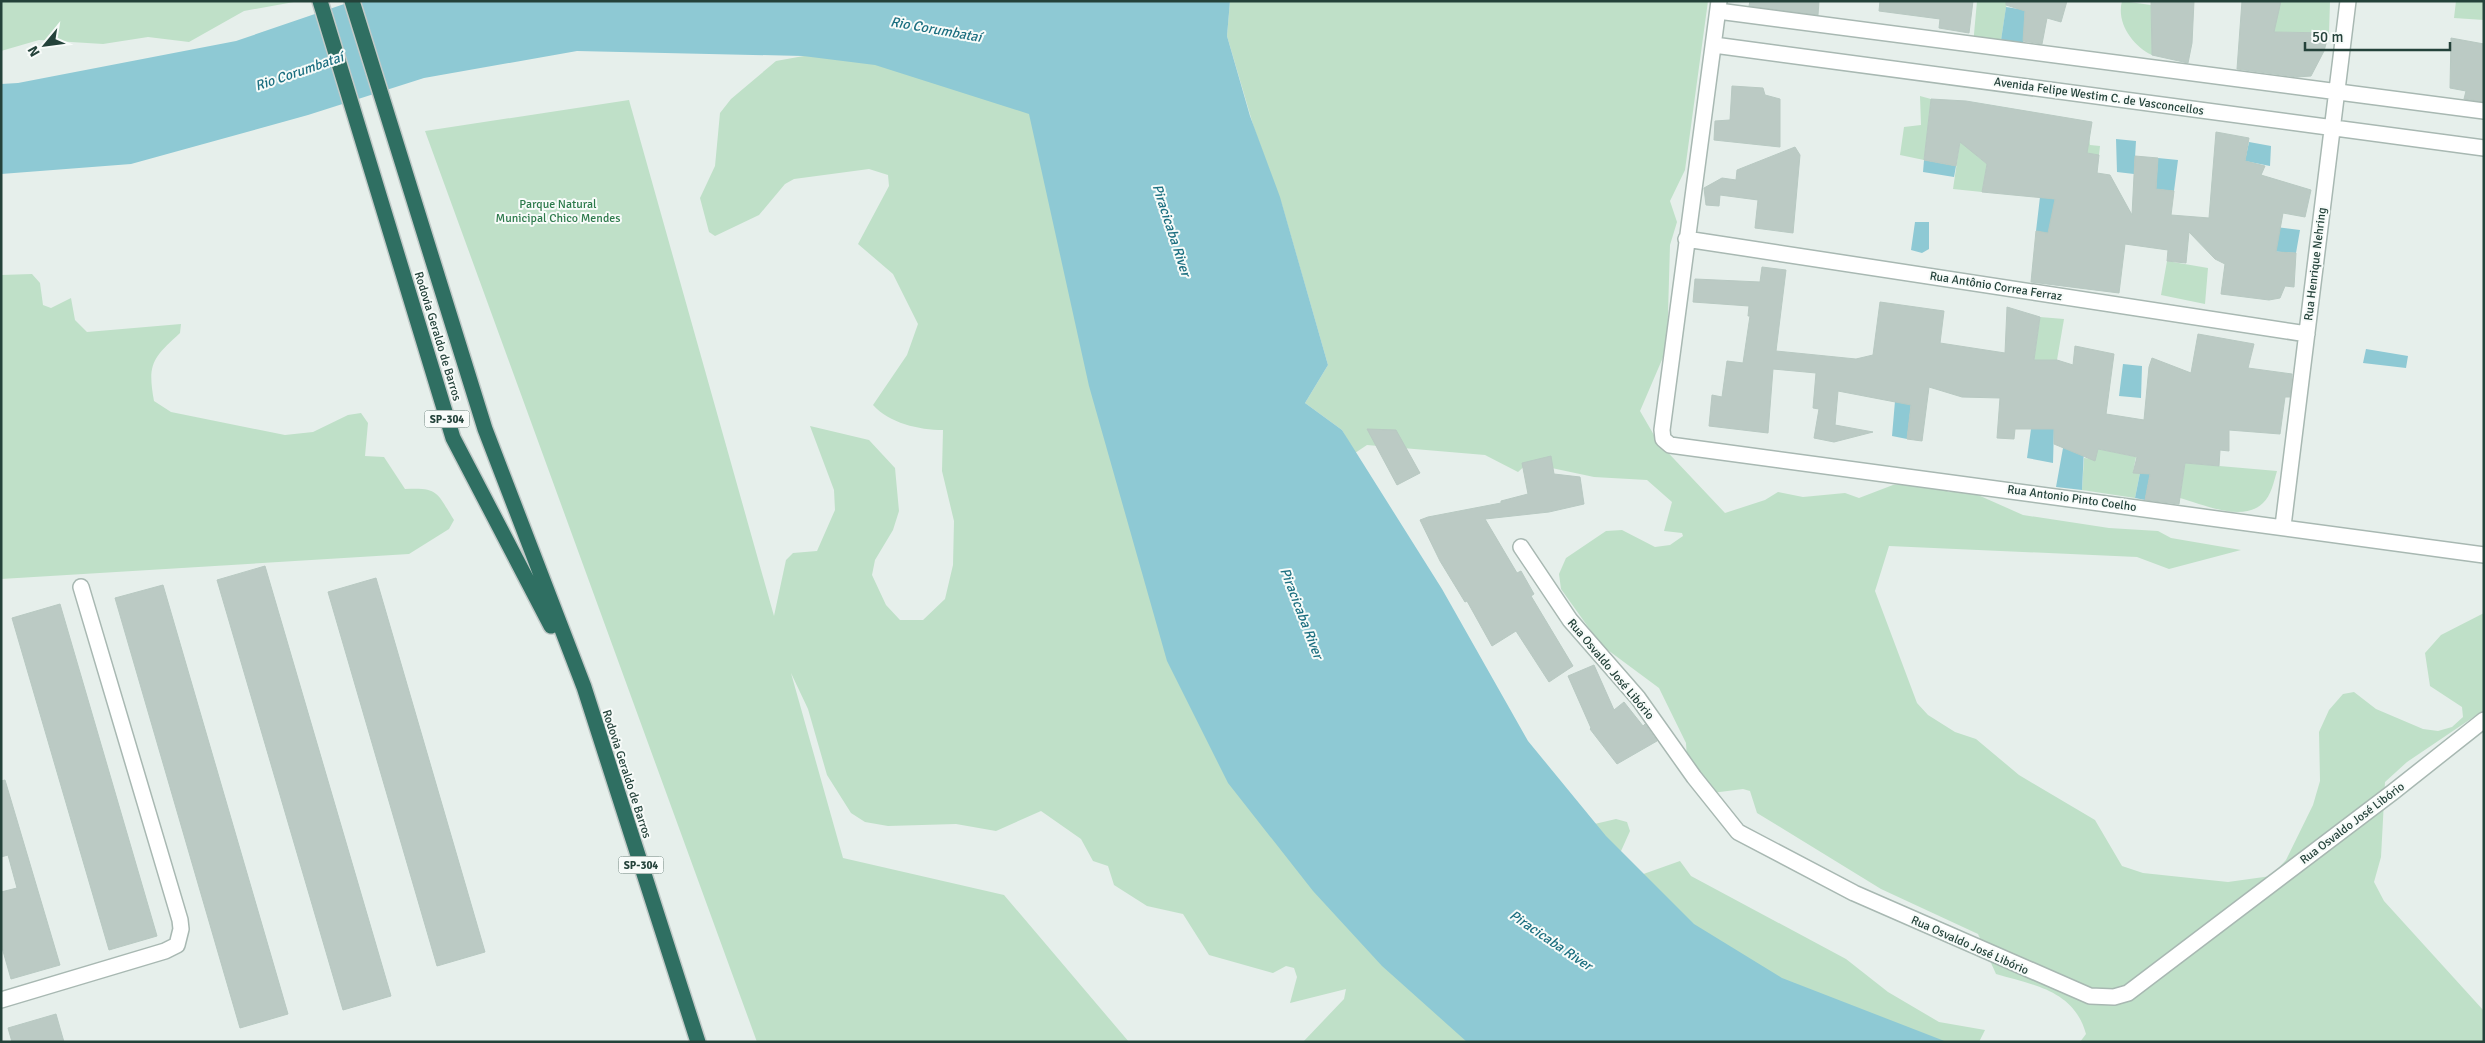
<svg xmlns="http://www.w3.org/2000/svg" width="2485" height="1043" viewBox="0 0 2485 1043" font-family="Signika,sans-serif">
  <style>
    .green { fill: #bfe0c8 }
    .water { fill: #8ec9d4 }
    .building { fill: #bbcac4; stroke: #b8c9c2 }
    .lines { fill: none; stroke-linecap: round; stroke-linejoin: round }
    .minor-casing { stroke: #a8b8b2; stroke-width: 18 }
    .highway-casing { stroke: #c2cac8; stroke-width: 18 }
    .minor { stroke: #fff; stroke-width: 15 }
    .highway { stroke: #2f6f62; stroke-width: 15 }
    .labels { text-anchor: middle; stroke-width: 4; stroke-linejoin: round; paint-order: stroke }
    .shield { fill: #f7fbf9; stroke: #637a73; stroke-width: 1 }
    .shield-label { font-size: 11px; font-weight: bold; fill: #24423a }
    .street-label { font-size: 12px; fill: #24423a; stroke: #f7fbf9 }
    .park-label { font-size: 12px; fill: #2d7a4b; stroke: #f7fbf9 }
    .water-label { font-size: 14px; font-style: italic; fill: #1c6f80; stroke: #f7fbf9 }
  </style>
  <rect width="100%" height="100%" fill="#e6efeb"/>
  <path class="green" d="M1,1H293L294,2L244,11L189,42L148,37L103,44L39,40L1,51Z
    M1230,1H1708L1685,170L1670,201L1677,222L1670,245L1667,348L1640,411L1658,442L1725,513L1765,500L1778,492L1803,497L1845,493L1859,498L1893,485L1927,482L1949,492L1969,491L2023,515L2109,528L2158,531L2171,538L2241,550L2169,569L2137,557L1889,546L1875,591L1917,703L1928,715L1955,732L1976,739L2019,775L2095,820L2122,866L2143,873L2228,882L2271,876L2286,860L2313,805L2320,781L2319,732L2329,710L2343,694L2354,692L2376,709L2423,729L2438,731L2452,727L2463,717L2462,707L2430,686L2425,653L2441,635L2484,613V710L2407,762L2385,782L2381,857L2374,882L2384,901L2484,1011V1042H2080L2086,1034C2074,990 2033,985 1996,974L1978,934L1881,889L1757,813L1750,791L1743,789L1712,793L1687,760L1686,743L1659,688L1601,645L1561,589L1559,574L1566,558L1606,531L1622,530L1655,547L1670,545L1683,536L1682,533L1664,531L1672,502L1647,480L1594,477L1528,463L1518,472L1485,455L1367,445L1355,453L1342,430L1305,403L1328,365L1282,205L1254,128L1227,36Z
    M1977,1H2007L2000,47L1973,45Z
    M2122,1L2151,5L2152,55C2133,46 2116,23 2122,1Z
    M2281,1H2330L2329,33L2264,32Z
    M2456,1H2484V20L2454,18Z
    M853,47L1034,109L1507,1042H1303L1344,999L1346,989L1290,1003L1297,977L1294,968L1286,966L1273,973L1209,955L1183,914L1147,906L1114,885L1108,866L1093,861L1081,839L1041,811L996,831L956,824L888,826L865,822L851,813L827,775L808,709L791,673L843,858L1004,895L1129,1042H757L425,131L629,100L774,616L786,560L793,553L817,551L835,510L834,490L810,426L869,440L895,468L899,511L893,530L875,560L872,575L886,605L900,620H923L945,599L953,565L954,521L942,471L943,430C919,430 889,423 873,405L907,355L918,324L893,274L858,244L889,186L888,175L869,169L794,179L785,184L759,215L715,236L709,232L700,198L715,166L720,113L731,99L776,61Z
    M1920,96L1931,99L1924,160L1900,155L1904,127L1921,125Z
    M2089,136L2090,145L2100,146L2099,155L2064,150Z
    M1960,142L1976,150L1977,156L1987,164L1982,192L1953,189Z
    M2167,261L2208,268L2205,304L2161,295Z
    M32,274L40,283L43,305L51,308L71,298L75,320L87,332L181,324L180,333C153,358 147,363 154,401L171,412L285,435L313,432L348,415L361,413L368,423L365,456L384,457L405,489C439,487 437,493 454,520L449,529L409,554L1,579V275Z
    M2040,317L2064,319L2057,360L2034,361Z
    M2098,449L2136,457L2133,472L2140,473L2135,498L2082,490L2084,458L2095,459Z
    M2185,463L2277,471C2274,481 2271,496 2263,503C2243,523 2202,504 2180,498Z
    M1548,801L1586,826L1616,819L1627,822L1630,831L1617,860L1623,871L1635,877L1680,861L1691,876L1846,959L1888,992L1939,1022L1985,1030L1979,1042H1887L1859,1039L1832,1027L1799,1024L1761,989L1702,967L1681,954L1565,850L1547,817Z"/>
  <path class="water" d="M353,1H1230L1227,36L1250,116L1280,197L1328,365L1305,403L1342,430L1442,589L1528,741L1606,836L1694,924L1782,978L1947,1042H1467L1382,966L1313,891L1228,783L1167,661L1089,386L1029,114L875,65L803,56L577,51L424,78L308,115L131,164L1,174V84L18,83L236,41Z
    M2006,7L2025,10L2023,49L2000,47Z
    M2116,139L2136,141L2134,174L2117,172Z
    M2249,142L2271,146L2270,166L2245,161Z
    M2158,158L2178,160L2174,191L2156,189Z
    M1924,160L1956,166L1954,177L1923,172Z
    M2040,197L2055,199L2051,234L2036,231Z
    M1915,222H1929V249L1922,253L1911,250Z
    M2244,223L2300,230L2296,253L2242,249Z
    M2366,349L2408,356L2406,368L2363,363Z
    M2123,364L2142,366L2141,398L2119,396Z
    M1895,401L1911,404L1907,439L1892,436Z
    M2054,428L2053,463L2027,458L2031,429Z
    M2063,448L2084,449L2082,490L2056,487Z
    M2140,473L2150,474L2145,500L2135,498Z"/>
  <path class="building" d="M1750,1H1819L1818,15L1749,6Z
    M1880,1H1973L1969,33L1939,28L1940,19L1879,11Z
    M2006,1H2067L2061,22L2047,18L2042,44L2023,41L2025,11L2006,5Z
    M2151,1H2194L2192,43L2188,63L2152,55Z
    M2242,1H2281L2274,32L2329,33L2324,51L2311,76L2297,77L2237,69Z
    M2451,38L2484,44V102L2464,99L2466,91L2450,88Z
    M1732,86L1763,88L1765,95L1780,99V147L1714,140L1715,121L1730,120Z
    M1931,99L1966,101L2092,122L2087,153L2099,155L2097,173L2110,175L2132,215L2135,156L2158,158L2156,189L2174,191L2171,215L2209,218L2216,132L2249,138L2245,161L2265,166L2261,175L2311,190L2305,217L2283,213L2276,252L2296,253L2294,287L2285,286L2280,298L2269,300L2221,294L2225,264L2215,259L2189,232L2186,263L2167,261L2168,250L2125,244L2119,293L2031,282L2036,231L2048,233L2055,199L1982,192L1987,164L1960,142L1956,166L1924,160Z
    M1795,147L1800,155L1793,233L1755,228L1758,200L1720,195L1719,206L1706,205L1704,188L1722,178L1736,180L1737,170Z
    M1762,267L1786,270L1776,351L1856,359L1873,355L1880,302L1944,311L1940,343L2005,353L2007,307L2040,317L2034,360H2057L2073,365L2075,346L2114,354L2106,414L2144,420L2149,367L2152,358L2191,373L2198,334L2254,344L2248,368L2292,374L2290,397H2285L2280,434L2229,430V451L2220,450L2219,466L2185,463L2179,504L2145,500L2150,474L2133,473L2137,457L2098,449L2095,461L2054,444V429H2015L2014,439L1997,438L2000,398L1962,397L1929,387L1922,441L1907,439L1911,405L1838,391L1835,425L1873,432L1834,442L1814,438L1819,409L1813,408L1816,373L1773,369L1768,433L1709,426L1712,395L1722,397L1727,361L1743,363L1750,316H1748L1749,306L1693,302L1695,279L1760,282Z
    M1367,429L1396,430L1420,473L1397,485Z
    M1551,456L1554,474L1580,477L1584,504L1549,512L1485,519L1517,573L1521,571L1534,594L1531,596L1573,666L1549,682L1516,631L1492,646L1467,601L1465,602L1440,561L1420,520L1428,517L1501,503V501L1528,494L1522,463Z
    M265,566L391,996L343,1010L217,580Z
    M376,578L485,952L437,966L328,592Z
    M163,585L288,1014L240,1028L115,598Z
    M60,604L157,936L109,950L12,618Z
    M1594,665L1614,710L1624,702L1643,726L1645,724L1657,741L1617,764L1590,729L1591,728L1568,676Z
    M5,780L60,965L11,979L1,944V892L17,888L8,855L1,857V781Z
    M56,1014L64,1042H12L8,1028Z"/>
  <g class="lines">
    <g class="minor-casing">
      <path id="minor" d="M1719,1L1662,430L1663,439L1670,445L2484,555
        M1718,11L2484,111
        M1714,45L2484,148
        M1686,239L2307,334
        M2283,526L2348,1
        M1521,547L1570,620L1638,698L1694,777L1738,832L1854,893L2090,996L2114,997L2128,993L2393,792L2484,720
        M1,1000L165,951L177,945L181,929L180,920L81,587"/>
    </g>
    <g class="highway-casing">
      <path id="highway" d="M320,1L453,438L551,626
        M352,1L485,429L584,687L698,1042"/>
    </g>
    <use href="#minor" class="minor"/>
    <use href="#highway" class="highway"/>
  </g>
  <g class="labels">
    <g class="shield">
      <rect x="424.5" y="410.5" width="45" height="17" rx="4"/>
      <rect x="618.5" y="856.5" width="45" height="17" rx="4"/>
    </g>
    <g class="shield-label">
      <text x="447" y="423">SP-304</text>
      <text x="641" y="869">SP-304</text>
    </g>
    <g class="street-label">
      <text transform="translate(2099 96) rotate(8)" y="4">Avenida Felipe Westim C. de Vasconcellos</text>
      <text transform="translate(2315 264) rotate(-83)" y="4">Rua Henrique Nehring</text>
      <text transform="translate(1996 286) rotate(9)" y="4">Rua Antônio Correa Ferraz</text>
      <text transform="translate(438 336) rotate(73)" y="4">Rodovia Geraldo de Barros</text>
      <text transform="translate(2072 498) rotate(8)" y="4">Rua Antonio Pinto Coelho</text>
      <text transform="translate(1611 669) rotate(50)" y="4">Rua Osvaldo José Libório</text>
      <text transform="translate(627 774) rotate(72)" y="4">Rodovia Geraldo de Barros</text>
      <text transform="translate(2352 823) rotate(-37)" y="4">Rua Osvaldo José Libório</text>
      <text transform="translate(1970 945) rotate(24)" y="4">Rua Osvaldo José Libório</text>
    </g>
    <g class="park-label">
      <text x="558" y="208">Parque Natural<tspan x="558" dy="14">Municipal Chico Mendes</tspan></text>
    </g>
    <g class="water-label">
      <text transform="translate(936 29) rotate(10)" y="5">Rio Corumbataí</text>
      <text transform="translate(299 71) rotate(-19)" y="5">Rio Corumbataí</text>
      <text transform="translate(1172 230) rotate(72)" y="5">Piracicaba River</text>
      <text transform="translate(1302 613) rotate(69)" y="5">Piracicaba River</text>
      <text transform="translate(1551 940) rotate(34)" y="5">Piracicaba River</text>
    </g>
  </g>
  <rect width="2485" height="1043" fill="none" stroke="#24423a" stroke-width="5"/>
  <g transform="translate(45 45) rotate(241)" stroke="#f7fbf9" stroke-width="4" paint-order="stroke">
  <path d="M0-4L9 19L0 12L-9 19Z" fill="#24423a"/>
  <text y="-8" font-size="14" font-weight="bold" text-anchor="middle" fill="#24423a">N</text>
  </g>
  <path d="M2305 42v8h145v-8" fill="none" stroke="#24423a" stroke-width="2.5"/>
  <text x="2312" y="42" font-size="15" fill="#24423a" stroke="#f7fbf9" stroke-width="4" paint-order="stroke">50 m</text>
</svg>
